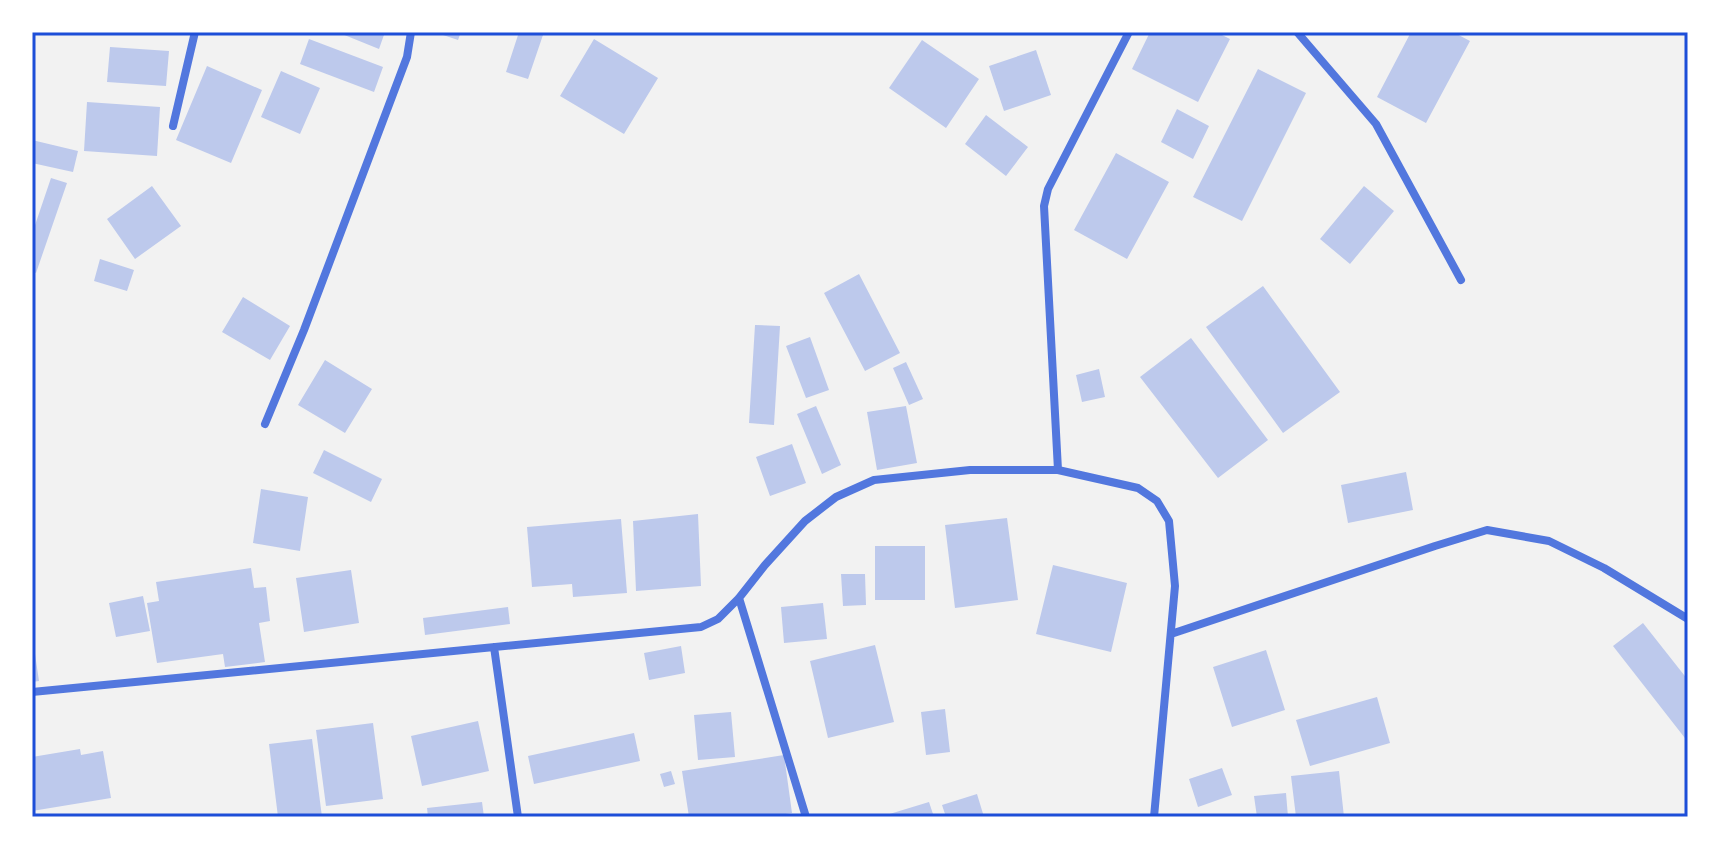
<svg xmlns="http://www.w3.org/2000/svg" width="1720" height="849" viewBox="0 0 1720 849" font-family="Karla,sans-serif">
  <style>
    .building { fill: #bdc9ec }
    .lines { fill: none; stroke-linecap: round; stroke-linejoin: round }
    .minor { stroke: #5277de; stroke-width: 8 }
    .neatline { fill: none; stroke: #1d4ed8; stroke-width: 3 }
  </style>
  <rect width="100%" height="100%" fill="#f2f2f2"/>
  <path class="building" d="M337,32H385L379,49Z
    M434,32H461L458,40Z
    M519,32H544L528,79L506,72Z
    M1150,32H1216L1230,39L1198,102L1132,69Z
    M1411,32H1453L1470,41L1426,123L1377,97Z
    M309,39L383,67L374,92L300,64Z
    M594,39L658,78L624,134L560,96Z
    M922,40L979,79L946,128L889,88Z
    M110,47L169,51L166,86L107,82Z
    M1036,50L1051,95L1004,111L989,66Z
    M207,66L262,90L231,163L176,140Z
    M1258,69L1306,93L1242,221L1193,197Z
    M281,71L320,88L300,134L261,117Z
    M87,102L160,107L157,156L84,151Z
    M1177,109L1209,126L1193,159L1161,142Z
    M986,115L1028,147L1006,176L965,144Z
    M32,140L78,151L73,172L32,163Z
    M1116,153L1169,182L1127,259L1074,230Z
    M51,178L67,183L36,273L32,271V234Z
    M152,186L181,226L135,259L107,219Z
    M1364,186L1394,211L1350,264L1320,239Z
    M100,259L134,270L127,291L94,281Z
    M859,274L900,353L865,371L824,293Z
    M1263,286L1340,392L1283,433L1206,327Z
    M243,297L290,326L270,360L222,332Z
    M755,325L780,326L774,425L749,423Z
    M810,337L829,390L806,398L786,346Z
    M1191,338L1268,440L1218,478L1140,377Z
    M325,360L372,389L345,433L298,405Z
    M906,362L923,399L909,405L893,368Z
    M1099,369L1105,397L1082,402L1076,375Z
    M816,406L841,465L822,474L797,414Z
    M906,406L917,463L877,470L867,412Z
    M792,444L806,483L770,496L756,457Z
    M324,450L382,479L371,502L313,473Z
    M1406,472L1413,510L1348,523L1341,485Z
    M261,489L308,497L300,551L253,543Z
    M698,514L701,586L636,591L633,521Z
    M1007,518L1018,600L955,608L945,525Z
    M621,519L627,593L573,597L572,584L532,587L527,527Z
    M875,546H925V600H875Z
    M1053,565L1127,583L1111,652L1036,634Z
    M251,568L254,588L266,587L270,621L259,623L265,662L225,667L223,654L157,663L147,603L159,601L156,582Z
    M351,570L359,623L304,632L296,578Z
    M841,574H865L866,605L843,606Z
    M143,596L150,631L116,637L109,603Z
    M823,603L827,639L784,643L781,607Z
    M508,607L510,624L425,635L423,618Z
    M1643,623L1688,680V742L1613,646Z
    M875,645L894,722L828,738L810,661Z
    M681,646L685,673L649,680L644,653Z
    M1266,650L1285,710L1232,727L1213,667Z
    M35,654L39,681L32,682V655Z
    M1377,697L1390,743L1310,766L1296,720Z
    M945,709L950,752L926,755L921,712Z
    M731,712L735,757L698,760L694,715Z
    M478,721L489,771L422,786L411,736Z
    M373,723L383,799L326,806L316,730Z
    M634,733L640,761L534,784L528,756Z
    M312,739L322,817H278L269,744Z
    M80,749L81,755L103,751L111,798L32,811V757Z
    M784,755L792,813L766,817H689L682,771Z
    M1222,768L1232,795L1198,807L1189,779Z
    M671,771L675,784L664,787L660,774Z
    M1339,771L1344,817H1296L1291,776Z
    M1286,793L1288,817H1257L1254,796Z
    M977,794L984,817H946L942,805Z
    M482,802L484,817H428L427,808Z
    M929,802L934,817H884L883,816Z"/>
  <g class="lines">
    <path class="minor" d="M1297,32L1376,124L1461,280
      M173,126L195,32
      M265,424L304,330L407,57L411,32
      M1058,470L1044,206L1048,189L1129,32
      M739,598L806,817
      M1171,634L1435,546L1487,530L1549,541L1604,568L1688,619
      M494,647L518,817
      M32,692L701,627L718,619L739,598L765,565L805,521L836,497L874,480L970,470H1058L1138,488L1157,501L1169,521L1175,586L1154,817"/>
  </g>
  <rect width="1720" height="849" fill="none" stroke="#ffffff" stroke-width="68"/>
  <rect x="34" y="34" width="1652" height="781" class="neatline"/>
</svg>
